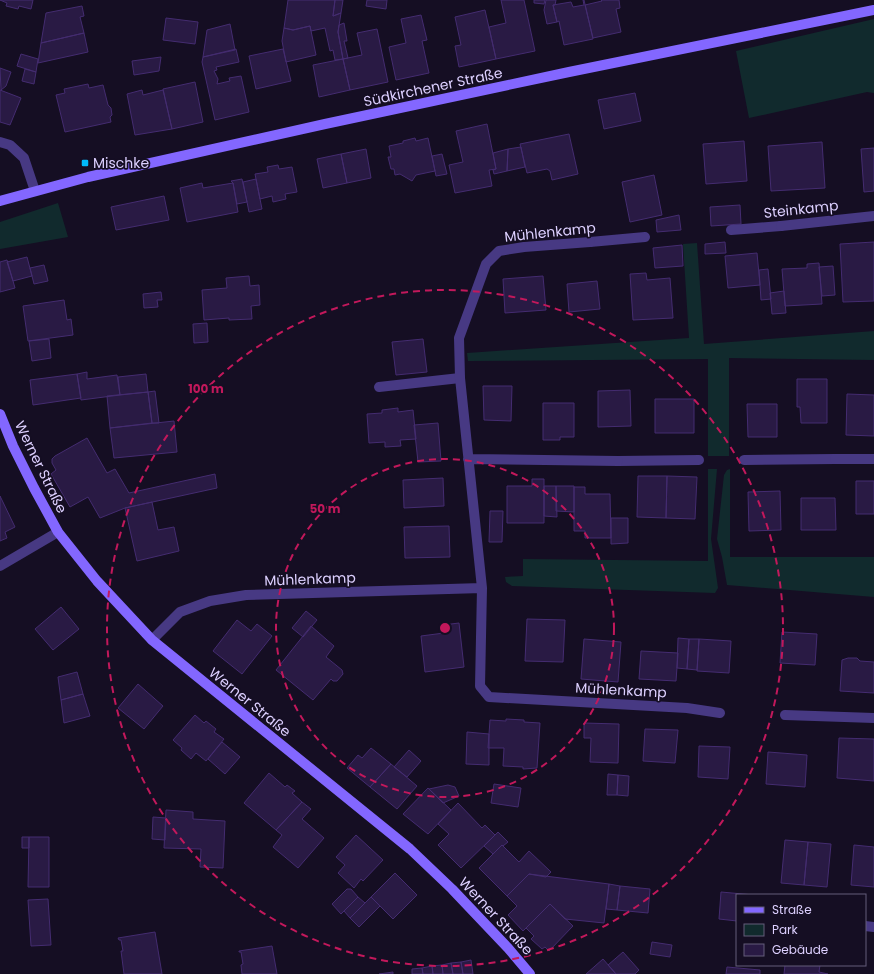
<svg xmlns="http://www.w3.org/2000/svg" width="874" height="974" viewBox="0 0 874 974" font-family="Poppins,sans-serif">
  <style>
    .green { fill: #112a2d }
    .building { fill: #291a44; stroke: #442c70 }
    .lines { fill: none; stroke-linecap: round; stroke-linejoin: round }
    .lane { stroke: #473983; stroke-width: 10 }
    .street { stroke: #473983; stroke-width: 10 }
    .secondary { stroke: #8367ff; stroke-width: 10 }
    .ring { fill: none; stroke: #c2185b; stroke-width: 2; stroke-dasharray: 7 5 }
    .poi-dot { fill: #00bafb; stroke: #150e23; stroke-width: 1.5 }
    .labels { text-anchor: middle; stroke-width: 3.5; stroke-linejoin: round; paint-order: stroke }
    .street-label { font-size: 14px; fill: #ddd0ff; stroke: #150e23 }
    .poi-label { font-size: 14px; fill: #ddd0ff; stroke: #150e23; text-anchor: start }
    .centre { fill: #c2185b; stroke: #150e23; stroke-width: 2 }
    .ring-label { font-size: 12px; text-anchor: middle; font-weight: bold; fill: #c2185b; stroke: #150e23; stroke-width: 3.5; stroke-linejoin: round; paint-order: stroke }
  </style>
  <rect width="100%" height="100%" fill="#150e23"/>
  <path class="green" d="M874,19V93L867,92L749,118L736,51Z
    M58,203L68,237L0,249V222Z
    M697,243L704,344L874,331V360L729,358V456H708V359L468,361L467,353L689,338L683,244Z
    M708,469H717L711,539L718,588L715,593L512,586L506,582L505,577L523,576V559L708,561Z
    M730,469V557H874V597L727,585L722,557L717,539L724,475L727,470Z"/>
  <path class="building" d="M0,0H33L31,9L19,6L18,9L6,6L7,3Z
    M288,0H335L333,16L341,13L338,32L343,59L335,60L333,50L330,51L325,28L311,31L310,26L293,30L284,28Z
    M335,0H343L341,13L333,16Z
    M367,0H387L386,9L366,6Z
    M501,0H524L535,51L496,59L489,27L506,23Z
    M534,0H545L544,4L534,3Z
    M546,0H556L555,5H553L557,22L547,24L544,10Z
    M583,0H584L593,39L564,45L559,21L557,22L553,5L571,2L573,7L584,5Z
    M601,0H619L620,8L616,9L621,32L593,38L585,5L602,1Z
    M82,6L84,16L80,17L84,33L41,43L46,13Z
    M485,10L496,59L459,67L455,46L461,45L455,17Z
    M421,15L427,40L422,41L429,73L396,80L389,47L406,43L401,19Z
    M166,18L198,22L195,44L163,40Z
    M344,23L347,41H344L348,58L343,59L338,32L339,25Z
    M230,24L235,50L203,57L207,30Z
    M310,26L316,55L286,62L282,41L284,28L293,30Z
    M377,29L388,82L350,90L343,59L362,55L357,33Z
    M84,33L88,52L38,63L41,43Z
    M236,49L239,62L216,67L217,70L214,71L218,79L217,84L230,81L229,78L241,76L249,112L215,120L202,62L203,57Z
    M283,49L291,81L256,89L249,56Z
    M21,54L38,59L36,72L17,66Z
    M161,57L159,71L134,75L132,61Z
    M343,59L350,90L319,97L313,65Z
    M0,68L11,72L6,86L1,90Z
    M25,69L36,72L34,84L22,81Z
    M195,82L203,122L172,129L163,89Z
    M88,84L89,88L103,85L108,105L111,108L112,115L110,117L111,122L65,132L56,95L65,93L64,89Z
    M0,90L21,98L10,125L0,122Z
    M142,90L143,95L163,90L172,129L135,135L127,94Z
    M635,93L641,121L604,129L598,100Z
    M487,124L496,169L489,170L492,186L455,193L449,165L463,162L456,131Z
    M569,134L578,174L552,180L550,171L547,169L527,173L520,144Z
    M415,138L416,141L428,138L435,171L416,175L412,181L400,174L395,175L394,169H391L388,157H391L389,146L403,143V141Z
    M744,141L747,181L706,184L703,144Z
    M822,142L825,188L771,191L768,146Z
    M521,147L525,167L507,171L508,149Z
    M874,148V191L864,192L861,149Z
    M366,149L371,178L347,183L341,154Z
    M508,149L507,171L494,174L493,170L496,169L493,153Z
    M341,154L347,183L323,188L317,159Z
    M442,154L447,174L436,176L432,156Z
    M278,165L279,169L292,167L297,192L285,194L286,199L273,202L272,196L260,199L255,174L268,172L267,167Z
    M654,175L662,215L630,222L622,182Z
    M242,179L247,202L237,204L233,183L231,181Z
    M256,179L262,209L249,212L243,182Z
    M202,183L203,188L233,183L238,212L187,222L180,188Z
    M164,196L169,220L116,230L111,207Z
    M740,205L741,224L711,226L710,207Z
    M679,215L681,230L657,232L656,220Z
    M725,242L726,253L705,254V244Z
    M874,242V301L843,302L840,244Z
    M682,245L683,266L655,268L653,248Z
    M757,253L760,285L728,288L725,256Z
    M27,257L32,276L13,281L7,262Z
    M7,260L15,288L0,292V262Z
    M819,263L822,304L785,306L782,269L807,268V264Z
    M44,265L48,281L34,284L30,268Z
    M833,266L835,295L822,296L819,267Z
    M768,269L771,299L761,300L759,270Z
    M646,273L647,280L670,278L673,318L633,320L630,274Z
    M249,276L250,286L259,285L260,305L251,306L252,319L229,320V318L204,320L202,290L227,288L226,278Z
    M543,276L546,310L505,313L503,279Z
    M597,281L600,309L569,312L567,284Z
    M784,291L786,313L772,314L770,293Z
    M161,292L162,300H157L158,307L144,308L143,294Z
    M64,300L67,320L71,319L73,335L28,341L23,306Z
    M207,323L208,342L194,343L193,324Z
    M49,339L51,358L32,361L29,341Z
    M423,339L427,372L396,375L392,342Z
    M87,372V379L117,375L120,395L81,400L77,374Z
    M77,374L81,398L33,405L30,380Z
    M146,374L148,392L120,395L118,377Z
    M797,379H827V423H801L800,407H797Z
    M483,386H512L511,421L484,420Z
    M630,390L631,426L598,427V391Z
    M155,391L159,423H152L148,392Z
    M148,392L152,423L110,428L107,396Z
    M847,394L874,395V436L846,435Z
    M655,399H694V433H655Z
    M543,403H574V437H560V440H543Z
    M747,404H777V437H748Z
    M398,408V412L413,410L416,439L400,440L401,446L385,447V442L369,443L367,414L382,413V410Z
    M174,421L177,452L114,458L110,428Z
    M438,423L441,461L418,462L414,425Z
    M87,438L107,473L115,469L129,493L215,474L217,488L125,508L100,518L88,497L70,507L51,474L56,470L52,463V459L55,456Z
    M638,476H667L666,518L637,517Z
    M667,476L697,477L695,519L666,518Z
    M443,478L444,506L404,508L403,480Z
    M532,479H544V523H507V486H532Z
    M856,481H874V514H856Z
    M544,486H556L557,517L544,516Z
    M556,486H574V512L556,511Z
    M574,487H585V494H610L611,538H585V531H574Z
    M780,491L781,530L749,531L748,492Z
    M0,496L15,527L5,532L7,538L0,541Z
    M801,498H835L836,530H801Z
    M152,502L158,530L174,527L179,551L137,561L125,508Z
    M490,511H503L502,542H489Z
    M611,518H628V543L611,544Z
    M449,526L450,557L405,558L404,527Z
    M61,607L79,629L53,650L35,629Z
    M306,611L317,620L303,637L292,628Z
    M527,619L565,620L563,662L525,661Z
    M237,620L251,631L257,624L272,636L242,674L213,651Z
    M459,623L464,667L425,672L421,636L444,633L443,625Z
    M311,626L334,646L326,657L342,670L343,674L337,681H333L331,679L313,700L276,670Z
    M782,632L817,634L815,665L780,663Z
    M678,638L689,639L687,669L677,668Z
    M584,639L621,642L618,682L581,679Z
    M689,639H699L697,670L687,669Z
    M699,639L731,641L729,673L697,671Z
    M641,651L678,653L676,681L639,679Z
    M848,658H857L860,661L874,662V693L840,691L842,660Z
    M77,672L83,694L61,700L58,677Z
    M138,684L163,706L144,729L118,708Z
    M83,694L90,716L64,723L61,700Z
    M195,715L204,723L206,721L216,729L214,732L224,739L206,761L196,753L191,759L181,750L182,748L173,740Z
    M506,719L524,720V722L540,723L537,768L523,769V767L503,766L504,748H488L490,720L506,721Z
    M584,723L619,724L618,763L590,762L591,738H584Z
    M645,729L678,730L675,763L643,761Z
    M467,732L489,734V765L466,764Z
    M839,738L874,739V781L837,778Z
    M222,742L240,757L225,774L208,759Z
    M699,746L730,747L728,779L698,777Z
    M371,748L391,764L370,787L347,768L358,755L362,758Z
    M409,750L421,761L407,777L394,767Z
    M768,752L807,755L805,787L766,784Z
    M391,764L417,786L397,809L370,787Z
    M269,773L285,787L287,785L295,791L292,793L302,802L276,830L244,803Z
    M608,774L618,775L617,795H607Z
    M618,775L629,776L628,796L617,795Z
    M494,784L521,788L518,807L491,803Z
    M448,785L455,787L459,796L443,803L429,789Z
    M428,788L451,810L428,834L403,814Z
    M302,802L311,809L302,819L324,838L298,868L273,847L282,835L276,830Z
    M458,803L482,828L485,825L495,835L461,868L438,845L449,834L438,824Z
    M166,810L193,812V819L225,821L223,868L200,867L201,849L164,848Z
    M153,817L166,818L165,840L152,839Z
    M498,832L508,842L503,846L502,845L493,854L484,846Z
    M356,835L383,860L363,881L361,879L354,888L338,873L345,865L336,857Z
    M22,837H29V848H22Z
    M29,837H49V887H28Z
    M785,840L808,842L804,885L781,883Z
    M808,842L831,844L827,887L804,885Z
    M502,845L519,862L529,851L551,872L546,877L529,874L507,896L479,868Z
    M854,845L874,847V887L851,885Z
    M395,873L417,895L393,919L371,897Z
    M529,874L609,884L604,923L565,919L550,904L523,931L508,915L517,906L507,896Z
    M609,884L620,886L617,910L606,909Z
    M620,886L650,889L648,913L617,910Z
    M347,889H351L358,897L341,914L332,904Z
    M721,892L754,895H737V921L719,919Z
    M358,897L365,903L350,918L344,911Z
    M371,897L380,906L359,927L350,918Z
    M48,899L51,945L31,946L28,900Z
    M550,904L573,926L549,951L545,947L542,949L531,939L534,936L526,928Z
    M155,932L162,974H124L121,951H123L121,940H119L118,938Z
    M652,942L672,945L670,957L650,954Z
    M272,946L277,974H242L241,965L243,964L241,952H239V951Z
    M623,952L639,970L635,974H616L608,965Z
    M603,959L616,974H586Z
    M471,960L473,974H463L461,962Z
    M461,962L463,974H453L451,963Z
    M451,963L453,974H443L442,965Z
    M442,965L443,974H433L432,966Z
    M785,965H820L819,972L828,974H784Z
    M432,966L433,974H423L422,968Z
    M727,967L760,970V974H726Z
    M422,968L423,974H412V969Z
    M393,972V974H379Z"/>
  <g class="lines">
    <path class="lane" d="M731,230L781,226
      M590,242L645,237
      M379,387L460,378
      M744,460L835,459
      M618,461L699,460"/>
    <path class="street" d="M0,142L10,145L24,158L35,191
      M781,226L874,216
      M590,242L524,247L499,251L486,264L459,338L460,378L482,588L480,686L489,697L687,708L720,713
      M468,459L618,461
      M835,459H874
      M0,566L58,532
      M152,640L180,612L210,601L246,595L482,588
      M785,715L874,718
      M865,926L874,927"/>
    <path class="secondary" d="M0,201L88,177L325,124L569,72L874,10
      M0,414L13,446L34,488L58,532L97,581L152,640L410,849L452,889L508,948L530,974"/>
  </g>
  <g class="ring">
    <circle cx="445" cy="628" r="169"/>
    <circle cx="445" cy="628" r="338"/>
  </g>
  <rect class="poi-dot" x="81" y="159" width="8" height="8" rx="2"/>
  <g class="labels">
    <g class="street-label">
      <text transform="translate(433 87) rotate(-12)" y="5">Südkirchener Straße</text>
      <text transform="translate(801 209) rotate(-6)" y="5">Steinkamp</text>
      <text transform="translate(550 232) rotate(-6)" y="5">Mühlenkamp</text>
      <text transform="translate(41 467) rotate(64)" y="5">Werner Straße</text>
      <text transform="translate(310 579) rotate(-2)" y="5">Mühlenkamp</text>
      <text transform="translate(621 690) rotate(3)" y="5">Mühlenkamp</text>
      <text transform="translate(250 702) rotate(39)" y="5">Werner Straße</text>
      <text transform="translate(496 916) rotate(47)" y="5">Werner Straße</text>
    </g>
    <g class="poi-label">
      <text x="93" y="168">Mischke</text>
    </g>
  </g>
  <circle cx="445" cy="628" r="6" class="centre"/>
  <g class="ring-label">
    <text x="206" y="393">100 m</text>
    <text x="325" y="513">50 m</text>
  </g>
  <rect x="736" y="894" width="130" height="72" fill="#150e23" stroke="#655c7b"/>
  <rect x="744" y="907" width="20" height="6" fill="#8367ff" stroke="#655c7b"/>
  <text x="772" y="914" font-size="12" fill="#ddd0ff">Straße</text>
  <rect x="744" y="924" width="20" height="12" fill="#112a2d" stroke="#655c7b"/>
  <text x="772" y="934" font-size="12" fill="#ddd0ff">Park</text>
  <rect x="744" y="944" width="20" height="12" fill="#291a44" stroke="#655c7b"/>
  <text x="772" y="954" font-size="12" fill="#ddd0ff">Gebäude</text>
</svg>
